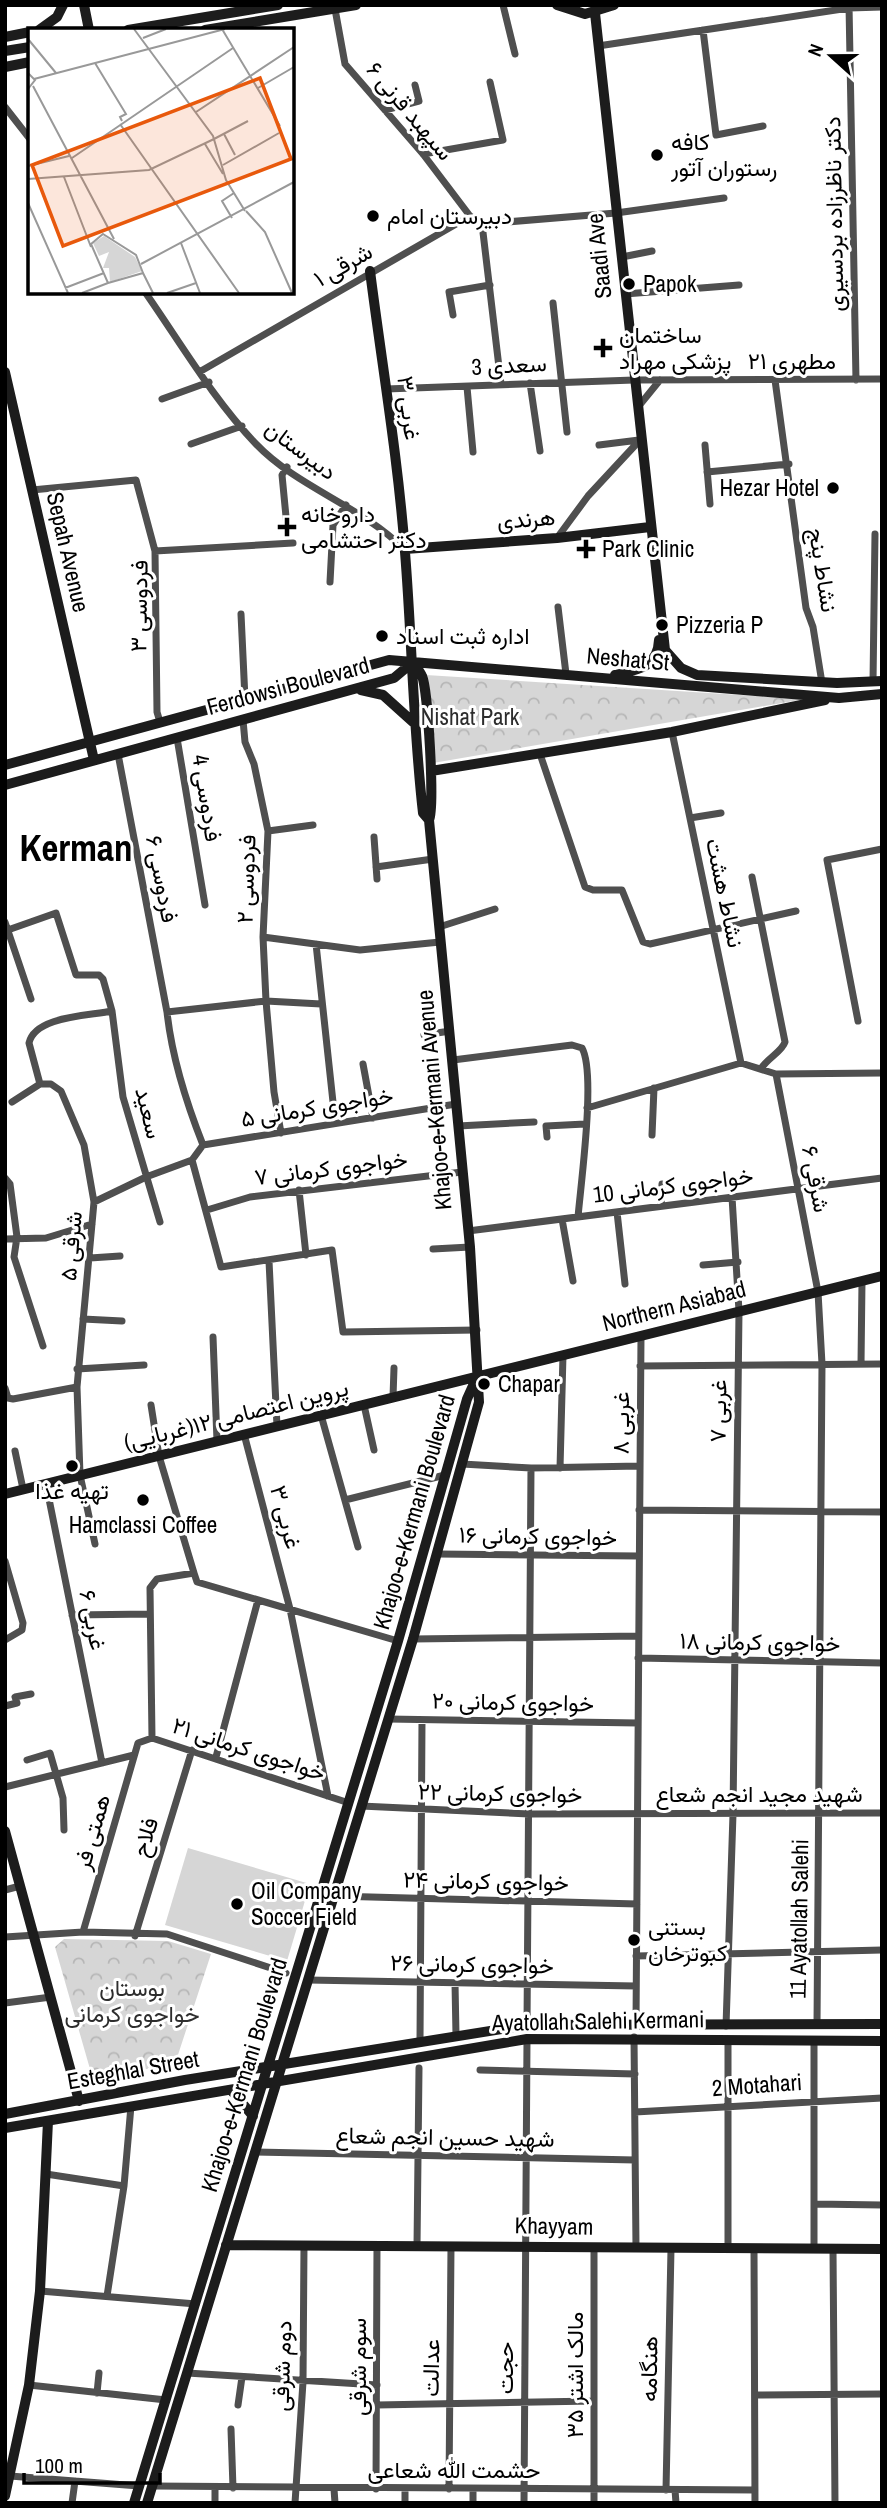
<svg xmlns="http://www.w3.org/2000/svg" width="887" height="2508" viewBox="0 0 887 2508" font-family="'Archivo Narrow',Vazirmatn,sans-serif">
  <style>
    .park { fill: url(#park-crowns) }
    .garden { fill: #d6d6d6 }
    .lines { fill: none; stroke-linecap: round; stroke-linejoin: round }
    .street { stroke: #4f4f4f; stroke-width: 7 }
    .secondary { stroke: #1c1c1c; stroke-width: 10 }
    .poi-dot { fill: #000; stroke: #fff; stroke-width: 2.5 }
    .labels { text-anchor: middle; stroke-width: 6; stroke-linejoin: round; paint-order: stroke }
    .street-label { font-size: 23px; fill: #000; stroke: #fff }
    .poi-label { font-size: 23px; fill: #000; stroke: #fff; text-anchor: start }
    .park-label { font-size: 23px; fill: #2d2d2d; stroke: #fff }
    .town-label { font-size: 37px; font-weight: bold; fill: #000; stroke: #fff }
    .inset-road { fill: none; stroke: #999; stroke-width: 2 }
    .view { fill: #e8590c; fill-opacity: 0.15; stroke: #e8590c; stroke-width: 3.5 }
    .inset-edge { fill: none; stroke: #000; stroke-width: 3.5 }
  </style>
  <defs>
    <pattern id="park-crowns" width="20" height="18" patternUnits="userSpaceOnUse" patternTransform="scale(1.75)"><rect width="20" height="18" fill="#d6d6d6"/><path d="M2 6a3 3 0 1 1 6 0M12 15a3 3 0 1 1 6 0" fill="none" stroke="#b6b6b6"/></pattern>
  </defs>
  <rect width="100%" height="100%" fill="#fff"/>
  <path class="park" d="M426,675L805,699L433,763Z
    M64,1939L168,1941L211,1954L175,2064L102,2077L90,2069L55,1947Z"/>
  <path class="garden" d="M188,1848L310,1884L287,1961L165,1925Z"/>
  <g class="lines">
    <path class="street" d="M503,5L515,54
      M849,5L856,380
      M335,9L345,64L423,154L470,216L482,224
      M703,30L716,135L763,126
      M598,46L849,8L882,7
      M5,107L30,139
      M385,110L419,101L415,85
      M423,154L503,140L490,82
      M482,224L616,213L724,198
      M482,224L501,384
      M622,257L652,251
      M145,292C180,342 213,399 256,444C297,487 361,506 404,549
      M625,294L739,285
      M553,303L567,432
      M453,315L449,292L490,285
      M201,371L470,216
      M775,380L806,608L813,627L822,683
      M530,383L540,451
      M467,387L473,452
      M386,389L634,380L882,379
      M162,399L209,382
      M638,407L660,380
      M191,444L242,426
      M599,445L639,440
      M705,445L710,504
      M287,467L282,475L287,527
      M707,472L789,464
      M32,490L136,480L155,551
      M557,538L588,496L640,440
      M330,582L333,525L346,505
      M558,607L566,674
      M241,614L245,699
      M873,682L875,534
      M160,722L157,712L155,551L293,543
      M672,732L741,1063
      M177,738L205,905
      M118,754L167,1012C172,1059 186,1102 203,1145
      M540,754L585,887L593,890H622L643,942L650,944L796,911
      M690,818L721,813
      M268,831L313,825
      M374,837L377,879
      M376,867L433,859
      M752,877L785,1042C782,1052 767,1058 761,1069
      M5,922L31,999
      M439,927L495,909
      M5,931L56,913L76,975H99L103,979L112,1011L123,1097L160,1222
      M263,937L360,950L440,942
      M316,944L333,1102
      M167,1012L266,1001L263,937L268,831L254,764L245,742L243,720
      M858,1021L827,860L882,849
      M424,1035L450,1031
      M453,1060L572,1045L582,1048C596,1073 581,1182 578,1217
      M363,1064L373,1118
      M776,1074L818,1292L822,1364L817,2025
      M12,1102L40,1084
      M587,1108L741,1063L776,1074L882,1073
      M458,1126L534,1122
      M281,1133L274,1092L266,1001L321,1004
      M652,1135L654,1088
      M547,1137L546,1126L585,1124
      M192,1160L221,1267L332,1250L343,1332L477,1330
      M192,1160L203,1145L456,1104
      M5,1178L10,1184L17,1237L14,1257L43,1346
      M299,1190L306,1255
      M94,1202L146,1177L192,1160
      M661,1206L662,1184
      M207,1210L250,1197L462,1172
      M617,1212L625,1284
      M562,1219L573,1281
      M468,1231L882,1178
      M5,1239L46,1238L92,1224
      M433,1249L470,1247
      M90,1258L120,1256
      M269,1261L277,1426
      M703,1265L738,1262
      M83,1319L122,1321
      M213,1337L217,1441
      M861,1364L862,1281
      M640,1366L882,1364
      M77,1369L144,1365
      M5,1388L8,1398L13,1399L77,1387
      M393,1397L394,1368
      M151,1405L159,1456L194,1573L157,1579L150,1588L152,1738
      M364,1405L374,1450
      M321,1415L358,1547
      M244,1434L290,1609L328,1796
      M15,1451L23,1489
      M462,1464L531,1468L640,1466
      M560,1468L563,1355
      M46,1484L102,1763
      M345,1500L445,1475
      M639,1510L882,1512
      M95,1544L80,1475L77,1387L94,1202L84,1145L61,1091L51,1084H40L29,1043C35,1016 89,1016 112,1011
      M437,1554L639,1556
      M5,1561L23,1623L22,1630L5,1640
      M194,1573L197,1582L398,1641
      M72,1615L150,1614
      M413,1639L638,1636
      M638,1658L882,1663
      M5,1706L17,1703L15,1697L31,1694
      M388,1719L638,1723
      M216,1757L258,1600
      M27,1760L50,1753L63,1798L64,1830
      M5,1787L134,1755
      M361,1806L529,1814L882,1813
      M5,1890L20,1886
      M334,1896L637,1904
      M83,1932L138,1743L152,1738L349,1803
      M135,1936L192,1750
      M5,1937L83,1932L167,1934L286,1973
      M636,1956L882,1950
      M308,1980L636,1986
      M455,1983L456,2035
      M5,2003L51,1997
      M636,2024L641,1336
      M527,2025L531,1468
      M726,2026L733,1814L739,1311L732,1197
      M634,2037L636,2248
      M420,2041L422,1720
      M480,2070L635,2074
      M635,2112L882,2098
      M255,2152L635,2160
      M46,2174L124,2186
      M815,2204L882,2205
      M417,2246L419,2068
      M728,2248V2039
      M754,2249L755,2503
      M814,2249V2043
      M833,2249L835,2503
      M40,2291L196,2304
      M107,2296L124,2186L131,2106
      M187,2373L377,2385
      M29,2385L166,2400
      M97,2393L99,2373
      M755,2395L882,2394
      M238,2405L242,2377
      M377,2405L594,2401
      M231,2429L233,2488
      M10,2476L139,2486
      M152,2486L755,2490
      M334,2489L335,2503
      M376,2489L377,2245
      M405,2489V2503
      M449,2489L451,2246
      M473,2489V2503
      M666,2490L671,2249
      M675,2490L676,2503
      M72,2503L75,2481
      M215,2503V2488
      M295,2503L303,2382L304,2245
      M524,2503L527,2039
      M594,2503V2247"/>
    <path class="secondary" d="M84,5L89,30
      M557,5L585,14L614,5
      M595,13L665,650L681,668L697,675L837,683L882,681
      M39,30L57,17L63,5
      M128,30L278,5
      M205,30L356,5
      M5,37L30,32
      M5,51L30,47
      M5,67L30,62
      M370,271C382,365 398,458 405,552C412,639 413,726 423,813L429,820
      M5,372L94,760
      M405,549L557,538L650,527
      M615,675C638,670 658,667 659,640
      M361,690L383,695L413,722
      M5,765L389,660L839,698L882,694
      M431,771L672,732L825,700
      M5,785L394,678L413,662
      M5,1494L882,1276
      M5,1831L79,2101
      M231,2090L253,2116
      M5,2114L185,2080L527,2025L882,2024
      M5,2128L527,2039L882,2041
      M226,2245L882,2249
      M5,2496L29,2385L40,2291L48,2121
      M134,2503L398,1641L467,1399L476,1379
      M147,2503L413,1639L479,1402L470,1247L429,820C435,807 428,690 422,676C420,671 415,666 413,662"/>
  </g>
  <g class="poi-dot">
    <circle cx="657" cy="155" r="7"/>
    <circle cx="373" cy="216" r="7"/>
    <circle cx="629" cy="284" r="7"/>
    <path d="M599.5 337.5h7v7h7v7h-7v7h-7v-7h-7v-7h7z"/>
    <circle cx="833" cy="488" r="7"/>
    <path d="M283.5 516.5h7v7h7v7h-7v7h-7v-7h-7v-7h7z"/>
    <path d="M582.5 538.5h7v7h7v7h-7v7h-7v-7h-7v-7h7z"/>
    <circle cx="662" cy="625" r="7"/>
    <circle cx="382" cy="636" r="7"/>
    <circle cx="484" cy="1384" r="7"/>
    <circle cx="72" cy="1466" r="7"/>
    <circle cx="143" cy="1500" r="7"/>
    <circle cx="237" cy="1904" r="7"/>
    <circle cx="634" cy="1940" r="7"/>
  </g>
  <g class="labels">
    <g class="street-label">
      <text transform="translate(410 111) rotate(50)" y="8">سپهبد قرنی ۶</text>
      <text transform="translate(834 214) rotate(-91)" y="8">دکتر ناظرزاده بردسیری</text>
      <text transform="translate(599 256) rotate(-96)" y="8">Saadi Ave</text>
      <text transform="translate(343 265) rotate(-30)" y="8">شرقی ۱</text>
      <text x="792" y="369">مطهری ۲۱</text>
      <text transform="translate(509 365) rotate(-3)" y="8">سعدی 3</text>
      <text transform="translate(409 408) rotate(83)" y="8">۳ غربی</text>
      <text transform="translate(301 450) rotate(37)" y="8">دبیرستان</text>
      <text transform="translate(526 519) rotate(-4)" y="8">هرندی</text>
      <text transform="translate(68 552) rotate(77)" y="8">Sepah Avenue</text>
      <text transform="translate(823 570) rotate(81)" y="8">نشاط پنج</text>
      <text transform="translate(139 606) rotate(-89)" y="8">فردوسی ۳</text>
      <text transform="translate(628 659) rotate(5)" y="8">Neshat St</text>
      <text transform="translate(288 686) rotate(-15)" y="8">Ferdowsi Boulevard</text>
      <text transform="translate(207 798) rotate(81)" y="8">فردوسی 4</text>
      <text transform="translate(162 879) rotate(79)" y="8">فردوسی ۶</text>
      <text transform="translate(246 879) rotate(-88)" y="8">فردوسی ۲</text>
      <text transform="translate(725 893) rotate(78)" y="8">نشاط هشت</text>
      <text transform="translate(434 1100) rotate(-95)" y="8">Khajoo-e-Kermani Avenue</text>
      <text transform="translate(317 1107) rotate(-9)" y="8">خواجوی کرمانی ۵</text>
      <text transform="translate(149 1113) rotate(76)" y="8">سعید</text>
      <text transform="translate(331 1168) rotate(-7)" y="8">خواجوی کرمانی ۷</text>
      <text transform="translate(816 1179) rotate(79)" y="8">شرقی ۶</text>
      <text transform="translate(673 1185) rotate(-7)" y="8">خواجوی کرمانی 10</text>
      <text transform="translate(71 1246) rotate(-85)" y="8">شرقی ۵</text>
      <text transform="translate(674 1306) rotate(-14)" y="8">Northern Asiabad</text>
      <text transform="translate(718 1411) rotate(-89)" y="8">۷ غربی</text>
      <text transform="translate(236 1415) rotate(-14)" y="8">پروین اعتصامی ۱۲(غربایی)</text>
      <text transform="translate(621 1423) rotate(-90)" y="8">۸ غربی</text>
      <text transform="translate(414 1512) rotate(-74)" y="8">Khajoo-e-Kermani Boulevard</text>
      <text transform="translate(286 1517) rotate(75)" y="8">غربی ۳</text>
      <text transform="translate(538 1536) rotate(1)" y="8">خواجوی کرمانی ۱۶</text>
      <text transform="translate(93 1620) rotate(79)" y="8">غربی ۶</text>
      <text transform="translate(760 1642) rotate(1)" y="8">خواجوی کرمانی ۱۸</text>
      <text transform="translate(513 1702) rotate(1)" y="8">خواجوی کرمانی ۲۰</text>
      <text transform="translate(249 1749) rotate(18)" y="8">خواجوی کرمانی ۲۱</text>
      <text transform="translate(500 1793) rotate(1)" y="8">خواجوی کرمانی ۲۲</text>
      <text x="759" y="1802">شهید مجید انجم شعاع</text>
      <text transform="translate(92 1832) rotate(-74)" y="8">همتی فر</text>
      <text transform="translate(145 1837) rotate(-73)" y="8">فلاح</text>
      <text transform="translate(486 1881) rotate(1)" y="8">خواجوی کرمانی ۲۴</text>
      <text transform="translate(799 1919) rotate(-89)" y="8">11 Ayatollah Salehi</text>
      <text transform="translate(472 1964) rotate(1)" y="8">خواجوی کرمانی ۲۶</text>
      <text transform="translate(598 2021) rotate(-1)" y="8">Ayatollah Salehi Kermani</text>
      <text transform="translate(133 2070) rotate(-10)" y="8">Esteghlal Street</text>
      <text transform="translate(244 2075) rotate(-73)" y="8">Khajoo-e-Kermani Boulevard</text>
      <text transform="translate(757 2085) rotate(-4)" y="8">2 Motahari</text>
      <text transform="translate(445 2137) rotate(1)" y="8">شهید حسین انجم شعاع</text>
      <text transform="translate(554 2226) rotate(1)" y="8">Khayyam</text>
      <text transform="translate(282 2366) rotate(-88)" y="8">دوم شرقی</text>
      <text transform="translate(358 2367) rotate(-90)" y="8">سوم شرقی</text>
      <text transform="translate(431 2368) rotate(-89)" y="8">عدالت</text>
      <text transform="translate(505 2368) rotate(-90)" y="8">حجت</text>
      <text transform="translate(649 2369) rotate(-89)" y="8">هنگامه</text>
      <text transform="translate(575 2375) rotate(-90)" y="8">۳۵ مالک اشتر</text>
      <text x="454" y="2478">حشمت الله شعاعی</text>
    </g>
    <g class="poi-label">
      <text x="671" y="150">کافه<tspan x="671" dy="26">رستوران آتور</tspan></text>
      <text x="387" y="224">دبیرستان امام</text>
      <text x="643" y="292">Papok</text>
      <text x="619" y="343">ساختمان<tspan x="619" dy="26">پزشکی مهراد</tspan></text>
      <text x="819" y="496" text-anchor="end">Hezar Hotel</text>
      <text x="301" y="522">داروخانه<tspan x="301" dy="26">دکتر احتشامی</tspan></text>
      <text x="602" y="557">Park Clinic</text>
      <text x="676" y="633">Pizzeria P</text>
      <text x="396" y="644">اداره ثبت اسناد</text>
      <text x="498" y="1392">Chapar</text>
      <text x="72" y="1499" text-anchor="middle">تهیه غذا</text>
      <text x="143" y="1533" text-anchor="middle">Hamclassi Coffee</text>
      <text x="251" y="1899">Oil Company<tspan x="251" dy="26">Soccer Field</tspan></text>
      <text x="648" y="1935">بستنی<tspan x="648" dy="26">کبوترخان</tspan></text>
    </g>
    <g class="park-label">
      <text x="470" y="725">Nishat Park</text>
      <text x="132" y="1996">بوستان<tspan x="132" dy="26">خواجوی کرمانی</tspan></text>
    </g>
    <g class="town-label">
      <text x="76" y="861">Kerman</text>
    </g>
  </g>
  <g transform="translate(28 28)">
    <rect width="266" height="266" fill="#fff"/>
    <path d="M76,208L107,229L114,243L82,254L81,240H75L81,224L71,228L65,215Z" fill="#d6d6d6"/>
    <path class="inset-road" d="M106,1L185,108L198,152L217,183M194,1L252,98M115,10L138,1M0,11L28,45M67,35L98,86L92,89L94,93M0,45L7,52L0,61M6,51L197,1M5,58L86,211M230,60L266,39M168,84L266,19M92,96L211,265M196,106L207,127M186,111L220,93M177,116L195,146M44,130L205,20M195,137L251,105M0,138L41,128M36,149L63,219M0,151L121,142L186,111M0,175L40,265M218,183L237,204L264,265M204,190L194,173L206,165M75,206L108,227L115,245L80,255L63,216ZM153,215L172,265M113,236L266,154M115,245L125,265M37,260L76,245M54,265L80,255M139,265L168,255"/>
    <path class="view" d="M232,50L263,131L35,218L4,137Z"/>
    <rect width="266" height="266" class="inset-edge"/>
  </g>
  <rect width="887" height="2508" fill="none" stroke="#000000" stroke-width="14"/>
  <g transform="translate(831 56) rotate(291)" stroke="#ffffff" stroke-width="5" paint-order="stroke">
  <path d="M0-5L12 26L0 18L-12 26Z" fill="#000000"/>
  <text y="-10" font-size="19" font-weight="bold" text-anchor="middle" fill="#000000">N</text>
  </g>
  <path d="M24 2473v10h136v-10" fill="none" stroke="#000000" stroke-width="3.5"/>
  <text x="35" y="2473" font-size="21" fill="#000000" stroke="#ffffff" stroke-width="5" paint-order="stroke">100 m</text>
</svg>
